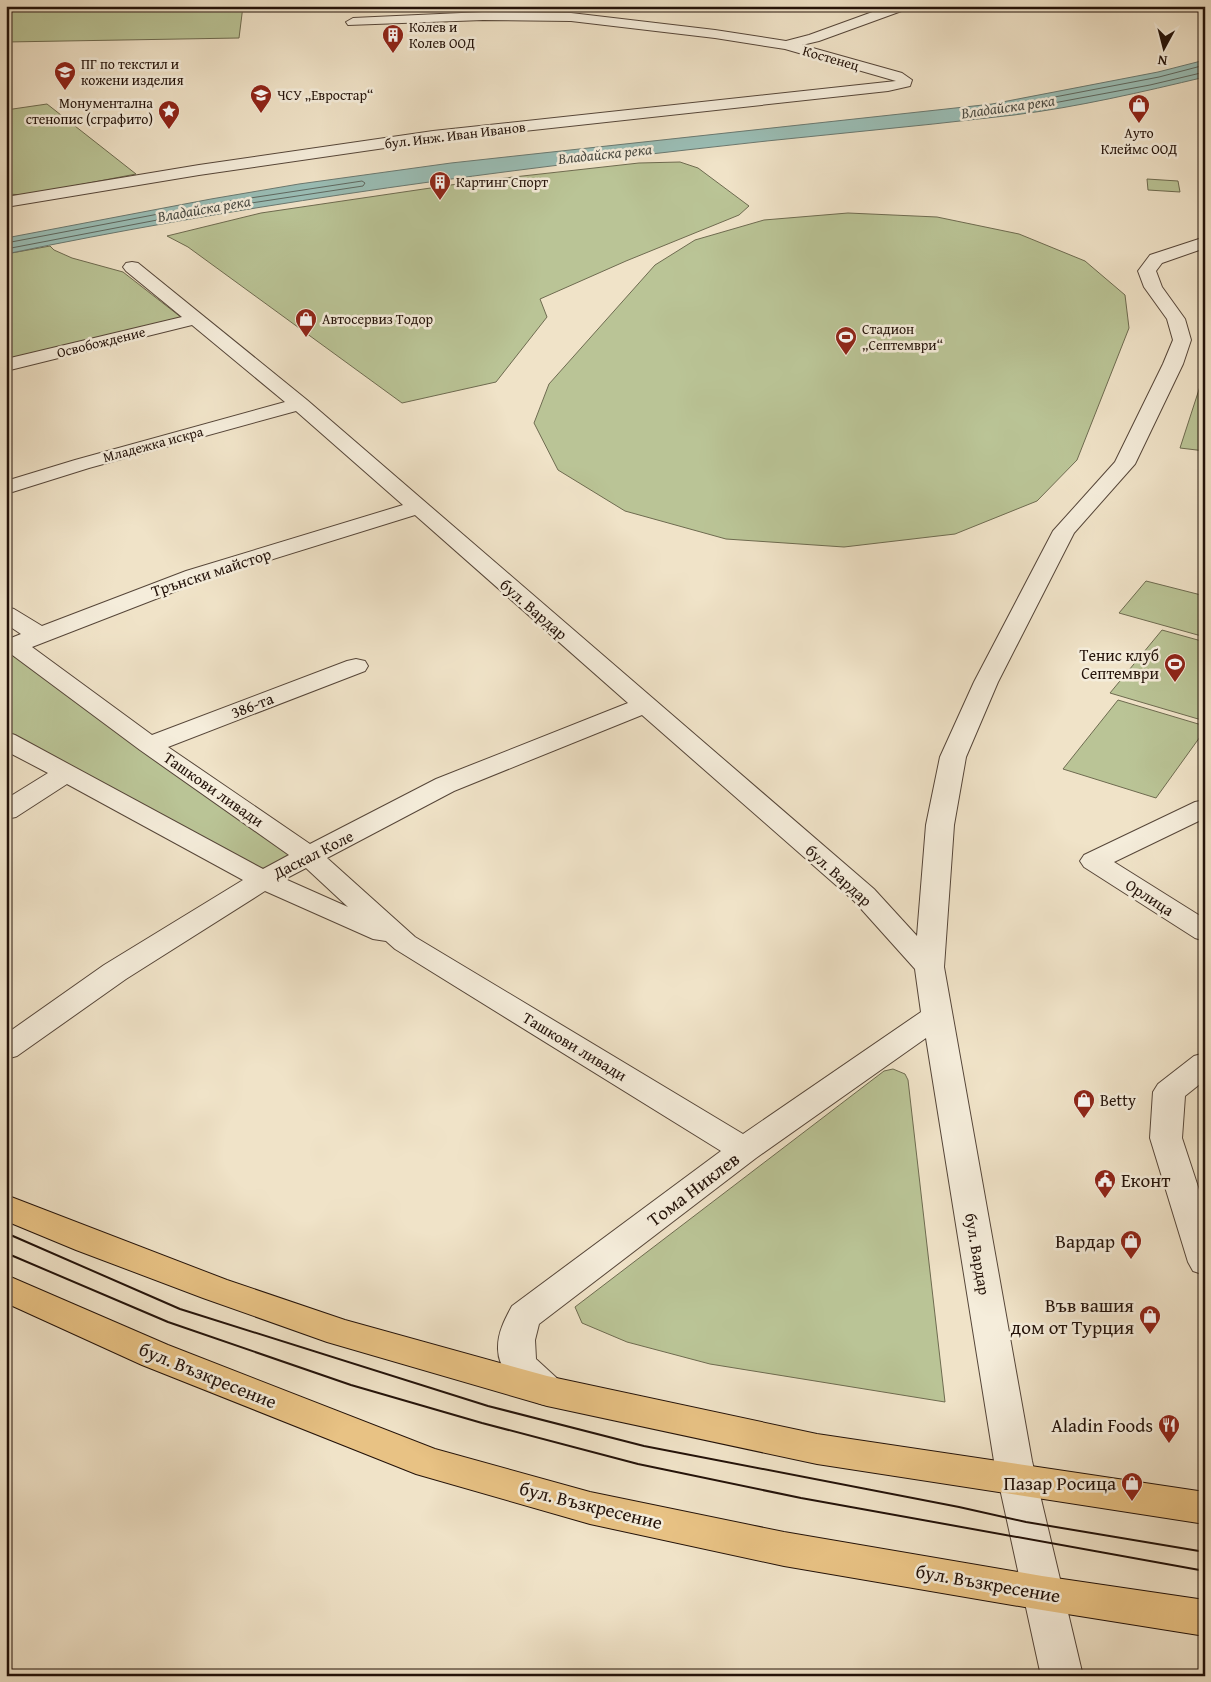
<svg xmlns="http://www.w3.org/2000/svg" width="1211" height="1682" viewBox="0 0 1211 1682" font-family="'Gentium Book Plus',serif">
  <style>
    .green { fill: #bac496; stroke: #6e6b50 }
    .water { fill: #9abeb6; stroke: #6a7971 }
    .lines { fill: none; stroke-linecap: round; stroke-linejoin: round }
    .shore { stroke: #5e6860; stroke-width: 1 }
    .minor-casing { stroke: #564639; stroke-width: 2 }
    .major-casing { stroke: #231209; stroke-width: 2 }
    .minor { fill: #f5eddb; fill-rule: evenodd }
    .major { fill: #e8c284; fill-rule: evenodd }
    .tram { stroke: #231209; stroke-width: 2 }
    .labels { text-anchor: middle; stroke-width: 5; stroke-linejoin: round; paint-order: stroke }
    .far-poi-label { font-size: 14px; fill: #231209; stroke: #f5eddb; text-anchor: start }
    .far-street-label { font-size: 14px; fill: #231209; stroke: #f5eddb }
    .far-water-label { font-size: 15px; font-style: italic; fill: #4d4e46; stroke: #f5eddb }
    .street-label { font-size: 16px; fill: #231209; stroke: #f5eddb }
    .poi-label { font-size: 16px; fill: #231209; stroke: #f5eddb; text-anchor: end }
    .near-poi-label { font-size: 19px; fill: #231209; stroke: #f5eddb; text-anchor: end }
    .near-street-label { font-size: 19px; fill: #231209; stroke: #f5eddb }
  </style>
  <rect width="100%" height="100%" fill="#f0e3c8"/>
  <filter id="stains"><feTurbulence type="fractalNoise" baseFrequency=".004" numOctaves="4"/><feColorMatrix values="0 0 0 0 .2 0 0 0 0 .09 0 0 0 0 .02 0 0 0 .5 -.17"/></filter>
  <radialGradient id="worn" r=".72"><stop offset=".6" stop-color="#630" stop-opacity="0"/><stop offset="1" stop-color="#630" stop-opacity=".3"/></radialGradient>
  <path class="green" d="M6,6H243L239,38L6,42Z
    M47,104L136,174L26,195L6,194V110Z
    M680,162L698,168L749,206L739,215L626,261L540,299L547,317L496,382L402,403L188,247L167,236L261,213L478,181L639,163Z
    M1147,179L1178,181L1180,192L1148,190Z
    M848,213L937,217L1019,234L1085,261L1125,295L1129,328L1077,460L1037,501L955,534L844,547L726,539L625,511L558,470L534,423L549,384L655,265L695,240L764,220Z
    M50,246L54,250L72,258L123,272L182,318L6,364V254Z
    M1205,371V451L1180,448Z
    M1146,581L1205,596V637L1119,613Z
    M1162,630L1205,642V721L1110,693Z
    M6,651L304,856L262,875L6,737Z
    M1118,700L1205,726V730L1156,798L1063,769Z
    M893,1069L905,1074L908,1080L945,1402L710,1364L627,1342L582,1323L575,1307L884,1071Z"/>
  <path class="water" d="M1205,60V77C1142,92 1078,107 1014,115C905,128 795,137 686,150C457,176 232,207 6,254V238L211,199L299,184L451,163L992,104L1158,72Z"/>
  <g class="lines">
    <path class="shore" d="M1205,65L1159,77L1013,105L1011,108L1016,110L1150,85L1205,72
      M6,243L211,204L362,181L365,183L363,186L225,207L6,249"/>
    <g class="minor-casing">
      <path id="minor" d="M889,6H908L907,9L819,41L802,45L902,73L912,80L910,86L888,91L433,141L199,175L6,207V197L199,165L433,131L896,81L785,49L715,38L571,21L483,20L348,25L346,22L353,18L483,12L571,13L715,30L786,41L809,35Z
        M1205,237V248L1162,263L1156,271L1162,287L1185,319L1191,340L1183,364L1135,464L1074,533L998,682L966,757L954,825L944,967L1032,1461L1083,1676H1041L994,1461L926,1038L756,1158L539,1324L535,1340L536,1359L560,1381L565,1391L560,1401C555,1403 550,1406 545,1405C522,1401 497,1370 498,1347C498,1332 505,1319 512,1306L721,1151L395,949L386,941L373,939L265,891L126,979L17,1056L6,1059V1034L104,965L243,880L67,784L16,817L6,819V799L48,773L6,751V732L15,735L263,869L289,855L140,750L11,654L6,655V640L21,634L6,624V607L14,609L42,626L186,571L403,505L296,411L89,468L6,494V481L75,460L285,402L192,325L6,371V359L182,317L126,271L123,267L126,263L132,262L138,263L307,400L874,889L917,936L926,825L940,757L974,682L1053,531L1115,462L1163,364L1173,340L1167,319L1144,287L1138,271L1150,255ZM415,515L628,703L436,779L310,844L168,747L365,671L368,666L365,661L356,659L347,661L152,735L32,647L202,581ZM642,715L854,901L915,969L921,1012L743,1134L415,937L327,858L454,791ZM306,868L348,907L285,879Z
        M1205,800V818L1114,862L1205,919V941L1195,938L1084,867L1080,861L1084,855L1195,802Z
        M1205,1053V1080L1185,1096L1182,1138L1205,1208V1275L1193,1271L1188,1262L1150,1138L1153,1092L1158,1084L1194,1056Z"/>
    </g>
    <g class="major-casing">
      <path id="major" d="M6,1195L227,1280L345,1320L547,1376L817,1434L1205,1492V1524L817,1464L547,1406L327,1342L203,1298L76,1250L6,1221Z
        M6,1275L168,1345L435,1449L590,1492L784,1532L1042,1576L1205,1600V1636L1042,1610L784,1566L590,1524L416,1474L142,1365L6,1303Z"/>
    </g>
    <use href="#minor" class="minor"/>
    <use href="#major" class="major"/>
    <path class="tram" d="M6,1233L180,1309L488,1406L644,1446L959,1507L1026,1522L1205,1552
      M6,1253L168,1322L351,1385L482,1423L638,1464L801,1498L1205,1571"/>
  </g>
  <defs>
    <g id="building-pin" transform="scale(1.125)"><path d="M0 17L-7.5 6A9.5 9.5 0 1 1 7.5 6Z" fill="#8f2418" stroke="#f5eddb"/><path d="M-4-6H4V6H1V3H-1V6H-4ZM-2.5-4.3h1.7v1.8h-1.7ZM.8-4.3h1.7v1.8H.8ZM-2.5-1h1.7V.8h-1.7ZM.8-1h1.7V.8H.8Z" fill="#fff"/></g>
    <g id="school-pin" transform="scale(1.125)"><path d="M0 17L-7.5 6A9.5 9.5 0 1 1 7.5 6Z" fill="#8f2418" stroke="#f5eddb"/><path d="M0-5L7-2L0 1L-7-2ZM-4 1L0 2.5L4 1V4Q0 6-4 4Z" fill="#fff"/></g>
    <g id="shop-pin" transform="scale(1.125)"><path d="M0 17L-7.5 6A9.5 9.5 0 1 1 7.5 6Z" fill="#8f2418" stroke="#f5eddb"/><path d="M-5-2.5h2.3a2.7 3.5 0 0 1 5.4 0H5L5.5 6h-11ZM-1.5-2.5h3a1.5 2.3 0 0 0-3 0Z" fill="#fff"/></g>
    <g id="sight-pin" transform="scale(1.125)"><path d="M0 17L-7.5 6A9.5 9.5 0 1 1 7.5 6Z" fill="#8f2418" stroke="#f5eddb"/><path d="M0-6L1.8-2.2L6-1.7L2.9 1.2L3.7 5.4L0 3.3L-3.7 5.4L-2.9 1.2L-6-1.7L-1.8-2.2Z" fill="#fff"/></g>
    <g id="stadium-pin" transform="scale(1.125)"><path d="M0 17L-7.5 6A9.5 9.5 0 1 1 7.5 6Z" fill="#8f2418" stroke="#f5eddb"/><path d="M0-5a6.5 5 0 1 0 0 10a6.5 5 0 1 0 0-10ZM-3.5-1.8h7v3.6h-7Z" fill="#fff"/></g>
    <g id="civic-pin" transform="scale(1.125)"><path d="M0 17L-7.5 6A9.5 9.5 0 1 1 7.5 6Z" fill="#8f2418" stroke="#f5eddb"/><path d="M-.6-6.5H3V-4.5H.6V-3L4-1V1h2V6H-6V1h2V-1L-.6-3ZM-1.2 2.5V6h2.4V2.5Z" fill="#fff"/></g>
    <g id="restaurant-pin" transform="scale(1.125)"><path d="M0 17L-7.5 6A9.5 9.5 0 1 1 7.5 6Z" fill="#8f2418" stroke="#f5eddb"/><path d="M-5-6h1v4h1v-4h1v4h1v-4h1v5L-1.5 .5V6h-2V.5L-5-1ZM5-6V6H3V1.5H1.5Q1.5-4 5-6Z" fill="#fff"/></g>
  </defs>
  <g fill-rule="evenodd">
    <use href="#building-pin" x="393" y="35"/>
    <use href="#school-pin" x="65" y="72"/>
    <use href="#school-pin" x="261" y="95"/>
    <use href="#shop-pin" x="1139" y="105"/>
    <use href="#sight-pin" x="169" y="111"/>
    <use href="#building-pin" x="440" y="182"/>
    <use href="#shop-pin" x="306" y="319"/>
    <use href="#stadium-pin" x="846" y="337"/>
    <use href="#stadium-pin" x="1175" y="664"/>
    <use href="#shop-pin" x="1084" y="1100"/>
    <use href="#civic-pin" x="1105" y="1180"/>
    <use href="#shop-pin" x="1131" y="1241"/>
    <use href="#shop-pin" x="1150" y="1316"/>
    <use href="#restaurant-pin" x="1169" y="1425"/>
    <use href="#shop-pin" x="1132" y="1483"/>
  </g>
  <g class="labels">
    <g class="far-poi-label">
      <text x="409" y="32">Колев и<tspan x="409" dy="16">Колев ООД</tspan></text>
      <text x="81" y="69">ПГ по текстил и<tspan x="81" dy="16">кожени изделия</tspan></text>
      <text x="277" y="100">ЧСУ „Евростар“</text>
      <text x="153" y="108" text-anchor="end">Монументална<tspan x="153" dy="16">стенопис (сграфито)</tspan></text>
      <text x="1139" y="138" text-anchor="middle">Ауто<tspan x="1139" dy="16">Клеймс ООД</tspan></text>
      <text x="456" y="187">Картинг Спорт</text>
      <text x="322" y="324">Автосервиз Тодор</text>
      <text x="862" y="334">Стадион<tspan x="862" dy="16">„Септември“</tspan></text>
    </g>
    <g class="far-street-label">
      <text transform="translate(831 58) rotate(16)" y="5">Костенец</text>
      <text transform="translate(455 135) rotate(-7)" y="5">бул. Инж. Иван Иванов</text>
      <text transform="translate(101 342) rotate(-14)" y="5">Освобождение</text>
      <text transform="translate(153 444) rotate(-15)" y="5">Младежка искра</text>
    </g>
    <g class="far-water-label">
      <text transform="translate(1008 107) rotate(-8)" y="5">Владайска река</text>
      <text transform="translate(605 154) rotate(-6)" y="5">Владайска река</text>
      <text transform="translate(204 209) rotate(-10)" y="5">Владайска река</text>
    </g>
    <g class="street-label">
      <text transform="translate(211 572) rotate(-18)" y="6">Трънски майстор</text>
      <text transform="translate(534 609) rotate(41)" y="6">бул. Вардар</text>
      <text transform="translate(252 705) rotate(-21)" y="6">386-та</text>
      <text transform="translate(214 789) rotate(35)" y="6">Ташкови ливади</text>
      <text transform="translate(313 854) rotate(-27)" y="6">Даскал Коле</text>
      <text transform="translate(839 875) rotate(42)" y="6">бул. Вардар</text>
      <text transform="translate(1150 897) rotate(33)" y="6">Орлица</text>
      <text transform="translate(575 1046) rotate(31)" y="6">Ташкови ливади</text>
      <text transform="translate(978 1254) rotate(80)" y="6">бул. Вардар</text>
    </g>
    <g class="poi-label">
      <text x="1159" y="661">Тенис клуб<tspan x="1159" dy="18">Септември</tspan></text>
      <text x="1100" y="1106" text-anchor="start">Betty</text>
    </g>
    <g class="near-poi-label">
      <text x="1121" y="1187" text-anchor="start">Еконт</text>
      <text x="1115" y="1248">Вардар</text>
      <text x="1134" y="1312">Във вашия<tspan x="1134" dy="22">дом от Турция</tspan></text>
      <text x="1153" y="1432">Aladin Foods</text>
      <text x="1116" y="1490">Пазар Росица</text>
    </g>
    <g class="near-street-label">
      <text transform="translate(693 1189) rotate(-37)" y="7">Тома Никлев</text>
      <text transform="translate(208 1375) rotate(22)" y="7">бул. Възкресение</text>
      <text transform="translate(591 1505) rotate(14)" y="7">бул. Възкресение</text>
      <text transform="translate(988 1583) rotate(10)" y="7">бул. Възкресение</text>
    </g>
  </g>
  <rect width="1211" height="1682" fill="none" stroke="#f0e3c8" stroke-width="25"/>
  <rect x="8" y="8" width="1196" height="1667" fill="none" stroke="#231209" stroke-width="2.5"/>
  <rect x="12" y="12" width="1186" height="1657" fill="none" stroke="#231209"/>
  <g transform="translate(1164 48) rotate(187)" stroke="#f5eddb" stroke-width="4" paint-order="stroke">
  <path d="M0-4L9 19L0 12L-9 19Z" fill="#231209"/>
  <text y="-8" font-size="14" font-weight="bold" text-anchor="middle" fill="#231209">N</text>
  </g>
  <rect width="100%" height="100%" filter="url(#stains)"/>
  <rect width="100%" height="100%" fill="url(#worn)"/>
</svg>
